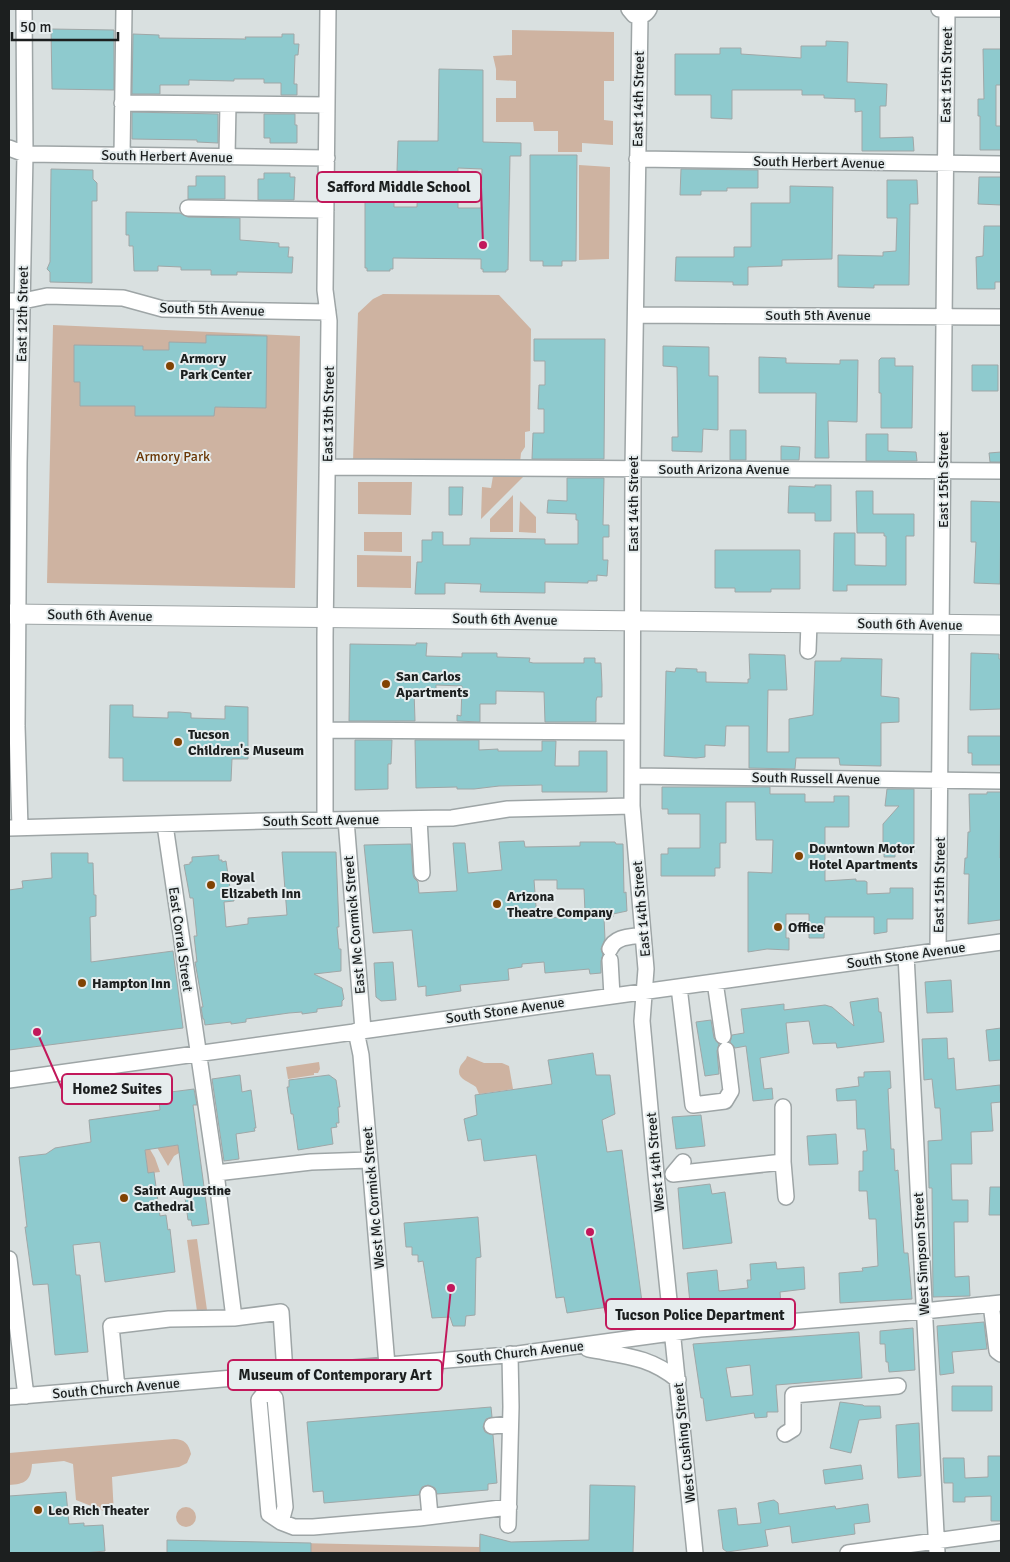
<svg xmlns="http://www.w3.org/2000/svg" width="1010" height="1562" viewBox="0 0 1010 1562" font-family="Signika,sans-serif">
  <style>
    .green { fill: #ceb3a1 }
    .building { fill: #8ecace; stroke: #a0a7a7; fill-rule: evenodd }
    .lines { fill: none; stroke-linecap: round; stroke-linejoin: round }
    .minor-casing { stroke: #9ea5a6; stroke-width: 18 }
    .major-casing { stroke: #9ea5a6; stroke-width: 21 }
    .minor { stroke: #fff; stroke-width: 15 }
    .major { stroke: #fff; stroke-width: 19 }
    .poi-dot { fill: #814303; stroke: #e6edee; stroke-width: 2 }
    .labels { text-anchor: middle; stroke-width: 4; stroke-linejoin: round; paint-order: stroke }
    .street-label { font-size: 14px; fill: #1c1f1f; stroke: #e6edee }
    .poi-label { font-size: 14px; font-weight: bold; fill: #1c1f1f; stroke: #e6edee; text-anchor: start }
    .park-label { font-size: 14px; fill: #6a3706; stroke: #e6edee }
    .leader { fill: none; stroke: #c2185b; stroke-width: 2 }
    .callout-dot { fill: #c2185b; stroke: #e6edee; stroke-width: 2 }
    .callout { fill: #e6edee; stroke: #c2185b; stroke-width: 2 }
    .callout-label { font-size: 15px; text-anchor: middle; font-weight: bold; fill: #1c1f1f }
  </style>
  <rect width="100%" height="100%" fill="#d9e0e0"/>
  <path class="green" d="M512,30L614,32V81H604V120L613,121V145L582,143V152H558V131H534L533,122H496V98H516V81L496,80V69L493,56L512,55Z
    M579,165L610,167L609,259L579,260Z
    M383,294L499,295L531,329L530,431L525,432V447L521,453L520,463L353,461L358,313L373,299Z
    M53,325L300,336L295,588L47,583Z
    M493,476H524L481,519L482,487L491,488Z
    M358,482H412L411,515L358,514Z
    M513,495V532H490V519Z
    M520,501L536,517V533L519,532Z
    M364,532H402V552L364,551Z
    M357,555L411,556V588L357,587Z
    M467,1056L484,1063H502L509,1066L513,1089L479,1094L476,1087C469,1081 455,1079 460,1067C462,1062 466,1061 467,1056Z
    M319,1062L320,1069L318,1073H314V1075L288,1079L286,1067Z
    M144,1139L155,1158L160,1172L143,1174L141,1166L147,1165Z
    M155,1144L164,1147L178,1145L179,1153L174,1156L168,1166Z
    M197,1239L207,1310L197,1311L187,1240Z
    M174,1439C184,1439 189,1444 191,1454L187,1463L179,1467L112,1477L114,1515L76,1500L73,1464L64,1461L32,1464C31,1481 25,1484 9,1485V1453Z
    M176 1517a10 10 0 1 1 20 0a10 10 0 1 1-20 0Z
    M480,1534L511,1542L590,1540L580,1553H167V1540L479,1547Z"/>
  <path class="building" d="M51,29L114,30V90L52,89Z
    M133,34L159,35V38L246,39L245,37H282V34H294V44H299L298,55H295L294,84H297V95H281V83H264V79H234V81L189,80V85H160V94H132Z
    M826,41L848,42L847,82L887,84L886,106H880V138L913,137L914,151H862V111L855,112V99L824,98V95H802V90H732V119L711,118V95H675V54H720V48H741V54L801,58V46H826Z
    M983,49H1001V85H996V126H1001V150H980V116H978V99H984Z
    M439,69L483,70V142L521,143V156H510L508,270H506V272H483V269H481V259L393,258V269H390V271H367V268H365V193H367L368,190H392V194H394V207H417L418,171H397L398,141H438ZM458,168L482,169L481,208H458Z
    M132,112L218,114V143L197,142V140L132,139Z
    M264,114H295V125H297V143H270V138H264Z
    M530,155H577L576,261H562V266H543V261H530Z
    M51,169L93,170V179L97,183V201H92V283L50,282V272L47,269L50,262Z
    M681,169L758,170V188H727V191H701V195H680Z
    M264,173H290V177H295L294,200H258V179H264Z
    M196,176H225V199H188V186H196Z
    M979,177H1001V205L978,204Z
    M887,180H917L918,204H910L909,285H874V288L838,287V255L883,256V252L896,251L897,218H887Z
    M790,186L833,187L832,259L782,260V266L748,267V285H733V282L675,281L676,257H734V247H751V203H790Z
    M126,212L180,213L188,217L240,218V240L279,243V247H289L288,257H293L292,273L237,272V275H211V270H181V267L158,266V271H134L133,246H129V235H126Z
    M984,226H1001V282H995V289H977L976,257L983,256Z
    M206,335L267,336L266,408L215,407L214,416H135V406H80V382H74V345L143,346V350H169V342L206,343Z
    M534,339H605L604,459H532L533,433H544V409H538L539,385H545V361H534Z
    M663,346L709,347V376H718V430L703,429L702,452L672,451V437H678L677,367L663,366Z
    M759,357L786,358V363L840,364V360H858L857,422L828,421L829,458H815L816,393H759Z
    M881,358H895V366H913L912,428H881V393H879V360Z
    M972,365H998V391H972Z
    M730,430H746V460H730Z
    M866,434H888V451L916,452L917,461H866Z
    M781,446L800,447L799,460H781Z
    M1001,452V462H990L989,453Z
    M567,478H604L603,525H609V537H603V560H608L607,576L597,575V581H588V583L545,582V593L480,592L481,584L445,583V594H415L417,562H422V540H432V532H443V545H470V538L545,539V544H578V520H576V514L547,513L548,500L567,501Z
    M815,485H831V521H815V513H788L789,486L815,487Z
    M449,487H463L462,515H449Z
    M856,491H873V514H914V536H906V585H847V591H833L834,533H855V565L886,566V536H884V533H857Z
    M971,501L1001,502L1000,584L974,583L976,542H971Z
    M715,550H800V589H771V592H735V588H715Z
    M416,643H427L426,656L462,657V653H497V657L530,658L529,662L533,663H584V658H595V663H601L602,685V697H597L596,701V722H545L544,692L496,691V704H480V722L457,721V715L461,716L462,686L436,685V691L414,690L415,721H349L350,644L416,645Z
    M971,653L999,654V659H1001V709L970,710Z
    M749,654L785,655L787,690H768L767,752H789V719L813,715L815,661H841V658L882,659L881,696L899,698V722L881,723V766L840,765L839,758H796L795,769L749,768V726H726L725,746L705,745V757L696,758L664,756L666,671L675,672L676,668L697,669V672H706V682L748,683V679H750Z
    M110,705H133V717L168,718V712H179L191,713V718L225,719V706L248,707V759H232L231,781H123V758H109Z
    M968,736H1001V765H972V753H968Z
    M355,740H392L391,764H388V789L355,790Z
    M415,740H479V750L498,749V751H542V741H556L555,766H579V751H607V792H542V785L499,786L474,789H457V787L416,788Z
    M662,787H770V794H805V802H834V796H849V827H825V881L856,879V881H865L867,882V894L890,893V888H913V919H887V932L874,934V917H825L824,938H809V914H786V938H789V950L767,949L748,952V872L772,873L773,840H756L755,802H726V843H720V868H715V876H661V854H668V848H700V814H668V809H662Z
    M887,789H914V853H895V857H884V851L879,848L883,845V824L899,806H885Z
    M987,792H1001L1000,858H1001V917L1000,920L968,924L969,874H964L965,858H967L968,832H970L969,794H987Z
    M524,841L525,847L580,846V842H615L616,844H623L624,893L626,892L627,911L613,914V917L604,918L605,939L601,949L603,955L601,961V973L590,974L589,969L545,973L544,962L522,964V967L508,969L509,980L460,985L461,991L426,996V986L418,987L412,930L373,933L364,845L411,844L413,874L414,878L418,882L419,893L457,891L453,843H465L468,873L502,870L499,842ZM534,880H557V889H584L585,912H584V915L537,919Z
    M282,852H336L339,927H337L339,949H341V971L314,974L342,988L344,999L342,1001V1006L317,1009V1012L302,1014V1012L289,1013L246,1019V1022L231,1024V1022L205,1025L204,1019H203L201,1007H203L195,962H197L194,936H197L193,898H190L184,865L190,864V862H192V857L219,855V860H222V862L226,861L230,888L233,889L234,901L224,902L226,927L248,924V918L287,915Z
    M51,853H88V863H93L94,895H96V916L90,917L91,962L173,951L183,1028L9,1050V890L23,888L22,881L52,878Z
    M393,962L396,1000L381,1001L376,997L374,963Z
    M951,980L953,1012L927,1013L925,982Z
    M878,998L879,1012H881L884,1042L837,1048L836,1043L813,1044L809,1021L786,1023L789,1053L760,1058L764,1089L772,1088L773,1099L753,1101L746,1046L735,1048L730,1042L732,1035L744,1033L741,1009L784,1004V1010L825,1005L832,1007L854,1026L850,1002Z
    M711,1020L714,1038L719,1044L717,1051L719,1074L705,1076L696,1022Z
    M1001,1028V1060L989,1061L986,1030Z
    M947,1038L948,1059L954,1058L956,1090L1000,1085L1001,1102L991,1103L993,1131L971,1132L972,1164H951L952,1200H968V1222H954L955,1277L969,1276L970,1296L933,1297L932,1188H929L928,1141L942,1140L940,1108H935L932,1079L924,1080L922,1039Z
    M593,1053L596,1075H610L615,1114L602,1120L607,1152L622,1150L642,1302L567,1313L564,1297L556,1298L536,1155L484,1161L481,1139L468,1141L464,1119L477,1115L475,1095L552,1084L548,1060Z
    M890,1071L891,1088L888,1089L891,1149H894L895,1171L898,1170L904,1253H908L912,1299L840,1303L839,1273L863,1271L862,1268L878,1266L876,1219H869L867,1191H859V1171H863V1151H867L865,1129H857L856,1100L837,1101L836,1089L859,1086L858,1077H864V1072Z
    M240,1075L242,1092L251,1090L256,1128H254L255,1131L236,1134L239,1159L224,1161L212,1079Z
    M329,1075L336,1080L340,1107H338L339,1123H336L337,1127L331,1128L333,1144L298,1150L293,1114H291L287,1087H289V1080Z
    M194,1089L197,1105H193L209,1224L192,1226L191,1220H188L178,1145L145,1150L148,1173L154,1172L160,1216L166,1215L168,1230L170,1229L175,1272L105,1282L100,1242L73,1245L76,1275H80L88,1352L55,1355L48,1284L33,1285L25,1227H27L19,1157L46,1154L55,1148L91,1142L89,1120L160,1110L159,1100H164L163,1093Z
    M701,1115L705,1146L676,1149L672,1117Z
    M836,1134L838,1164L809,1165L807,1136Z
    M710,1184L712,1194L725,1192L732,1243L683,1249L678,1188Z
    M990,1187H1001V1215H989Z
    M478,1217L481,1257L476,1258L475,1315L466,1316L465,1326H453L450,1317L432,1318L423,1261L418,1262V1255H412V1247H406L404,1223Z
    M776,1262L777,1269L804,1267L805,1289L780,1292L781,1306L723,1312L691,1313L687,1273L717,1270L719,1291L748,1288L747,1280H751L750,1264Z
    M984,1322L987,1349L952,1352L954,1373L940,1375L937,1326Z
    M913,1328L915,1370L889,1372L888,1362H886L885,1344H880V1331Z
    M859,1332L862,1378L776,1385L778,1412H767V1417L755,1418L754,1413L706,1421L703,1398H701L693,1344ZM750,1365L753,1395L731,1397L726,1368Z
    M952,1386H992V1411H952Z
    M840,1402L863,1405L864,1406H880L881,1418L859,1420L851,1453L830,1448Z
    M491,1407L492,1417L486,1419L483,1427L485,1432L493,1435L497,1483L488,1484V1490L437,1494L435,1488L428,1485L422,1487L419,1495L324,1503L323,1491L313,1492L307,1422Z
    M919,1423L921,1476L898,1478L896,1425Z
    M988,1456H1001V1521H991V1496L965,1497V1502H953V1483H944L943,1458H964L965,1478L988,1477Z
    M861,1465L863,1479L825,1484L823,1470Z
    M590,1485L635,1486L633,1553H480V1534L511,1542L589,1540Z
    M66,1492L69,1524L84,1523V1526L103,1525L105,1551L84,1553H9V1496Z
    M774,1500L778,1503L779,1514L835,1506L836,1509L868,1504L870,1522L854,1524L855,1534L792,1543L790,1526L765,1530L768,1546L727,1552L723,1549L718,1510L736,1508L738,1525L761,1523L758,1503Z
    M167,1540L311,1543V1553H167Z"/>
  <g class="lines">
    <g class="minor-casing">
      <path id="minor" d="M629,9L634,15C641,17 646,15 649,9
        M939,9H1001
        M640,16L633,469L632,806L646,969L642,1021L656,1174L695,1553
        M122,103L327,105
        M9,148L25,154L327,158
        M122,155L124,9
        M227,156L228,104
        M637,159L1001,164
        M188,208L326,210
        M9,301H23L47,296L123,298L163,309L328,312
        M636,315L1001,317
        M327,467L1001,471
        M808,651L809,623
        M325,730L632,732
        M632,776L1001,781
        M419,819L422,873
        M325,820V637L329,321L325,290L328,9
        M346,820L363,1030
        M165,825L216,1173L234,1318L281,1312L285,1373
        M9,828L263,821L452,818L508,809L632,806
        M20,828L17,726L19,463L25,154L24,9
        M610,949C615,936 631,937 643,935
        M938,950L947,9
        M906,955L937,1553
        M610,960L612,996
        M715,982L723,1036
        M679,987L693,1105L725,1101L731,1091L726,1050
        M356,1031L361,1055L387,1365
        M9,1080L1001,942
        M683,1162L673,1174L783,1162V1107
        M783,1162L786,1197
        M216,1173L311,1162L369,1160
        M9,1259L26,1396
        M991,1304L997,1351L1001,1354
        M588,1349C624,1356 649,1356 678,1380
        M266,1380L267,1390L275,1398L285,1507L281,1522
        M117,1388L111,1326L169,1319L234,1318
        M267,1390L259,1400L269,1514L281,1522L294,1527H313L419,1518L509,1507
        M9,1397L518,1354L700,1329L924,1311L1001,1303
        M492,1426L510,1424
        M785,1434L793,1429V1395L898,1386
        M428,1494L430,1516
        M508,1525L511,1407L510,1354
        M848,1553L1001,1532"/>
    </g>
    <g class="major-casing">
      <path id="major" d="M9,614L1001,625"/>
    </g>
    <use href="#minor" class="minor"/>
    <use href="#major" class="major"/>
  </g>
  <g class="poi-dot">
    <circle cx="170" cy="366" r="5"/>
    <circle cx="386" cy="684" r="5"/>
    <circle cx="178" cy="742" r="5"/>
    <circle cx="799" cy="856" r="5"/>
    <circle cx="211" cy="885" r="5"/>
    <circle cx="497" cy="904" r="5"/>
    <circle cx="778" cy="927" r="5"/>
    <circle cx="82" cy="983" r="5"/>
    <circle cx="124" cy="1198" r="5"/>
    <circle cx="38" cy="1510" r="5"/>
  </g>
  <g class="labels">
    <g class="street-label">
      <text transform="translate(946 75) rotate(-89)" y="5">East 15th Street</text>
      <text transform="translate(638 99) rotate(-89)" y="5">East 14th Street</text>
      <text transform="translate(167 156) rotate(1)" y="5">South Herbert Avenue</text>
      <text transform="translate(819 162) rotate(1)" y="5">South Herbert Avenue</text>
      <text transform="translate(212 309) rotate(2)" y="5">South 5th Avenue</text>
      <text transform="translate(22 314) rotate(-89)" y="5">East 12th Street</text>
      <text x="818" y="320">South 5th Avenue</text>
      <text transform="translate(328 414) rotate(-89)" y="5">East 13th Street</text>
      <text x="724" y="474">South Arizona Avenue</text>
      <text transform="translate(943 480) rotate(-90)" y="5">East 15th Street</text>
      <text transform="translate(633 504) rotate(-90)" y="5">East 14th Street</text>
      <text transform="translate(100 615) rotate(1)" y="5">South 6th Avenue</text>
      <text transform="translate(505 619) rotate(1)" y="5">South 6th Avenue</text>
      <text transform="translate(910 624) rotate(1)" y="5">South 6th Avenue</text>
      <text transform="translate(816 778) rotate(1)" y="5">South Russell Avenue</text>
      <text transform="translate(321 820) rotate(-1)" y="5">South Scott Avenue</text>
      <text transform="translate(939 885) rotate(-89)" y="5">East 15th Street</text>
      <text transform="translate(641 909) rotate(-95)" y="5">East 14th Street</text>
      <text transform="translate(354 925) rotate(-95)" y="5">East Mc Cormick Street</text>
      <text transform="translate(181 939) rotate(82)" y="5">East Corral Street</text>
      <text transform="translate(906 955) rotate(-8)" y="5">South Stone Avenue</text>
      <text transform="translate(505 1010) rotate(-8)" y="5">South Stone Avenue</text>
      <text transform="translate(655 1162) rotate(-95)" y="5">West 14th Street</text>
      <text transform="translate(373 1198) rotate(-95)" y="5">West Mc Cormick Street</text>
      <text transform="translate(921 1254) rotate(-93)" y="5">West Simpson Street</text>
      <text transform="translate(520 1352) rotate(-6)" y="5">South Church Avenue</text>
      <text transform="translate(116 1388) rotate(-5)" y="5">South Church Avenue</text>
      <text transform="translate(684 1443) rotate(-96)" y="5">West Cushing Street</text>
    </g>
    <g class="poi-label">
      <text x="180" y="363">Armory<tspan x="180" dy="16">Park Center</tspan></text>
      <text x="396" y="681">San Carlos<tspan x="396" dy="16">Apartments</tspan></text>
      <text x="188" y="739">Tucson<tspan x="188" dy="16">Children's Museum</tspan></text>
      <text x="809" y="853">Downtown Motor<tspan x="809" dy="16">Hotel Apartments</tspan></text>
      <text x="221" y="882">Royal<tspan x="221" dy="16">Elizabeth Inn</tspan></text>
      <text x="507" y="901">Arizona<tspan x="507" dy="16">Theatre Company</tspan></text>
      <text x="788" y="932">Office</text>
      <text x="92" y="988">Hampton Inn</text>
      <text x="134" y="1195">Saint Augustine<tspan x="134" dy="16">Cathedral</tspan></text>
      <text x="48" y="1515">Leo Rich Theater</text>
    </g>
    <g class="park-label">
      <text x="173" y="461">Armory Park</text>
    </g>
  </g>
  <path class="leader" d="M483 245L481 187M37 1032L62 1089M590 1232L606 1314M451 1288L442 1375"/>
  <g class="callout-dot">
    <circle cx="483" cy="245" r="5"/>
    <circle cx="37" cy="1032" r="5"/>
    <circle cx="590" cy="1232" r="5"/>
    <circle cx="451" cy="1288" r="5"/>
  </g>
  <g class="callout">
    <rect x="317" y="172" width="164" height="30" rx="5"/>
    <rect x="62" y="1074" width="110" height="30" rx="5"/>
    <rect x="606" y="1299" width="189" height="30" rx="5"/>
    <rect x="228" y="1360" width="214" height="30" rx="5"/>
  </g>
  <g class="callout-label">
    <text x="399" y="192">Safford Middle School</text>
    <text x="117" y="1094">Home2 Suites</text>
    <text x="700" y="1320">Tucson Police Department</text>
    <text x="335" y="1380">Museum of Contemporary Art</text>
  </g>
  <rect width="1010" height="1562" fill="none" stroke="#1c1f1f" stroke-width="20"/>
  <path d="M12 32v8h106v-8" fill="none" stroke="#1c1f1f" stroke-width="2.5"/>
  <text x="20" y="32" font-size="15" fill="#1c1f1f" stroke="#e6edee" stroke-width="4" paint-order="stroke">50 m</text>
</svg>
